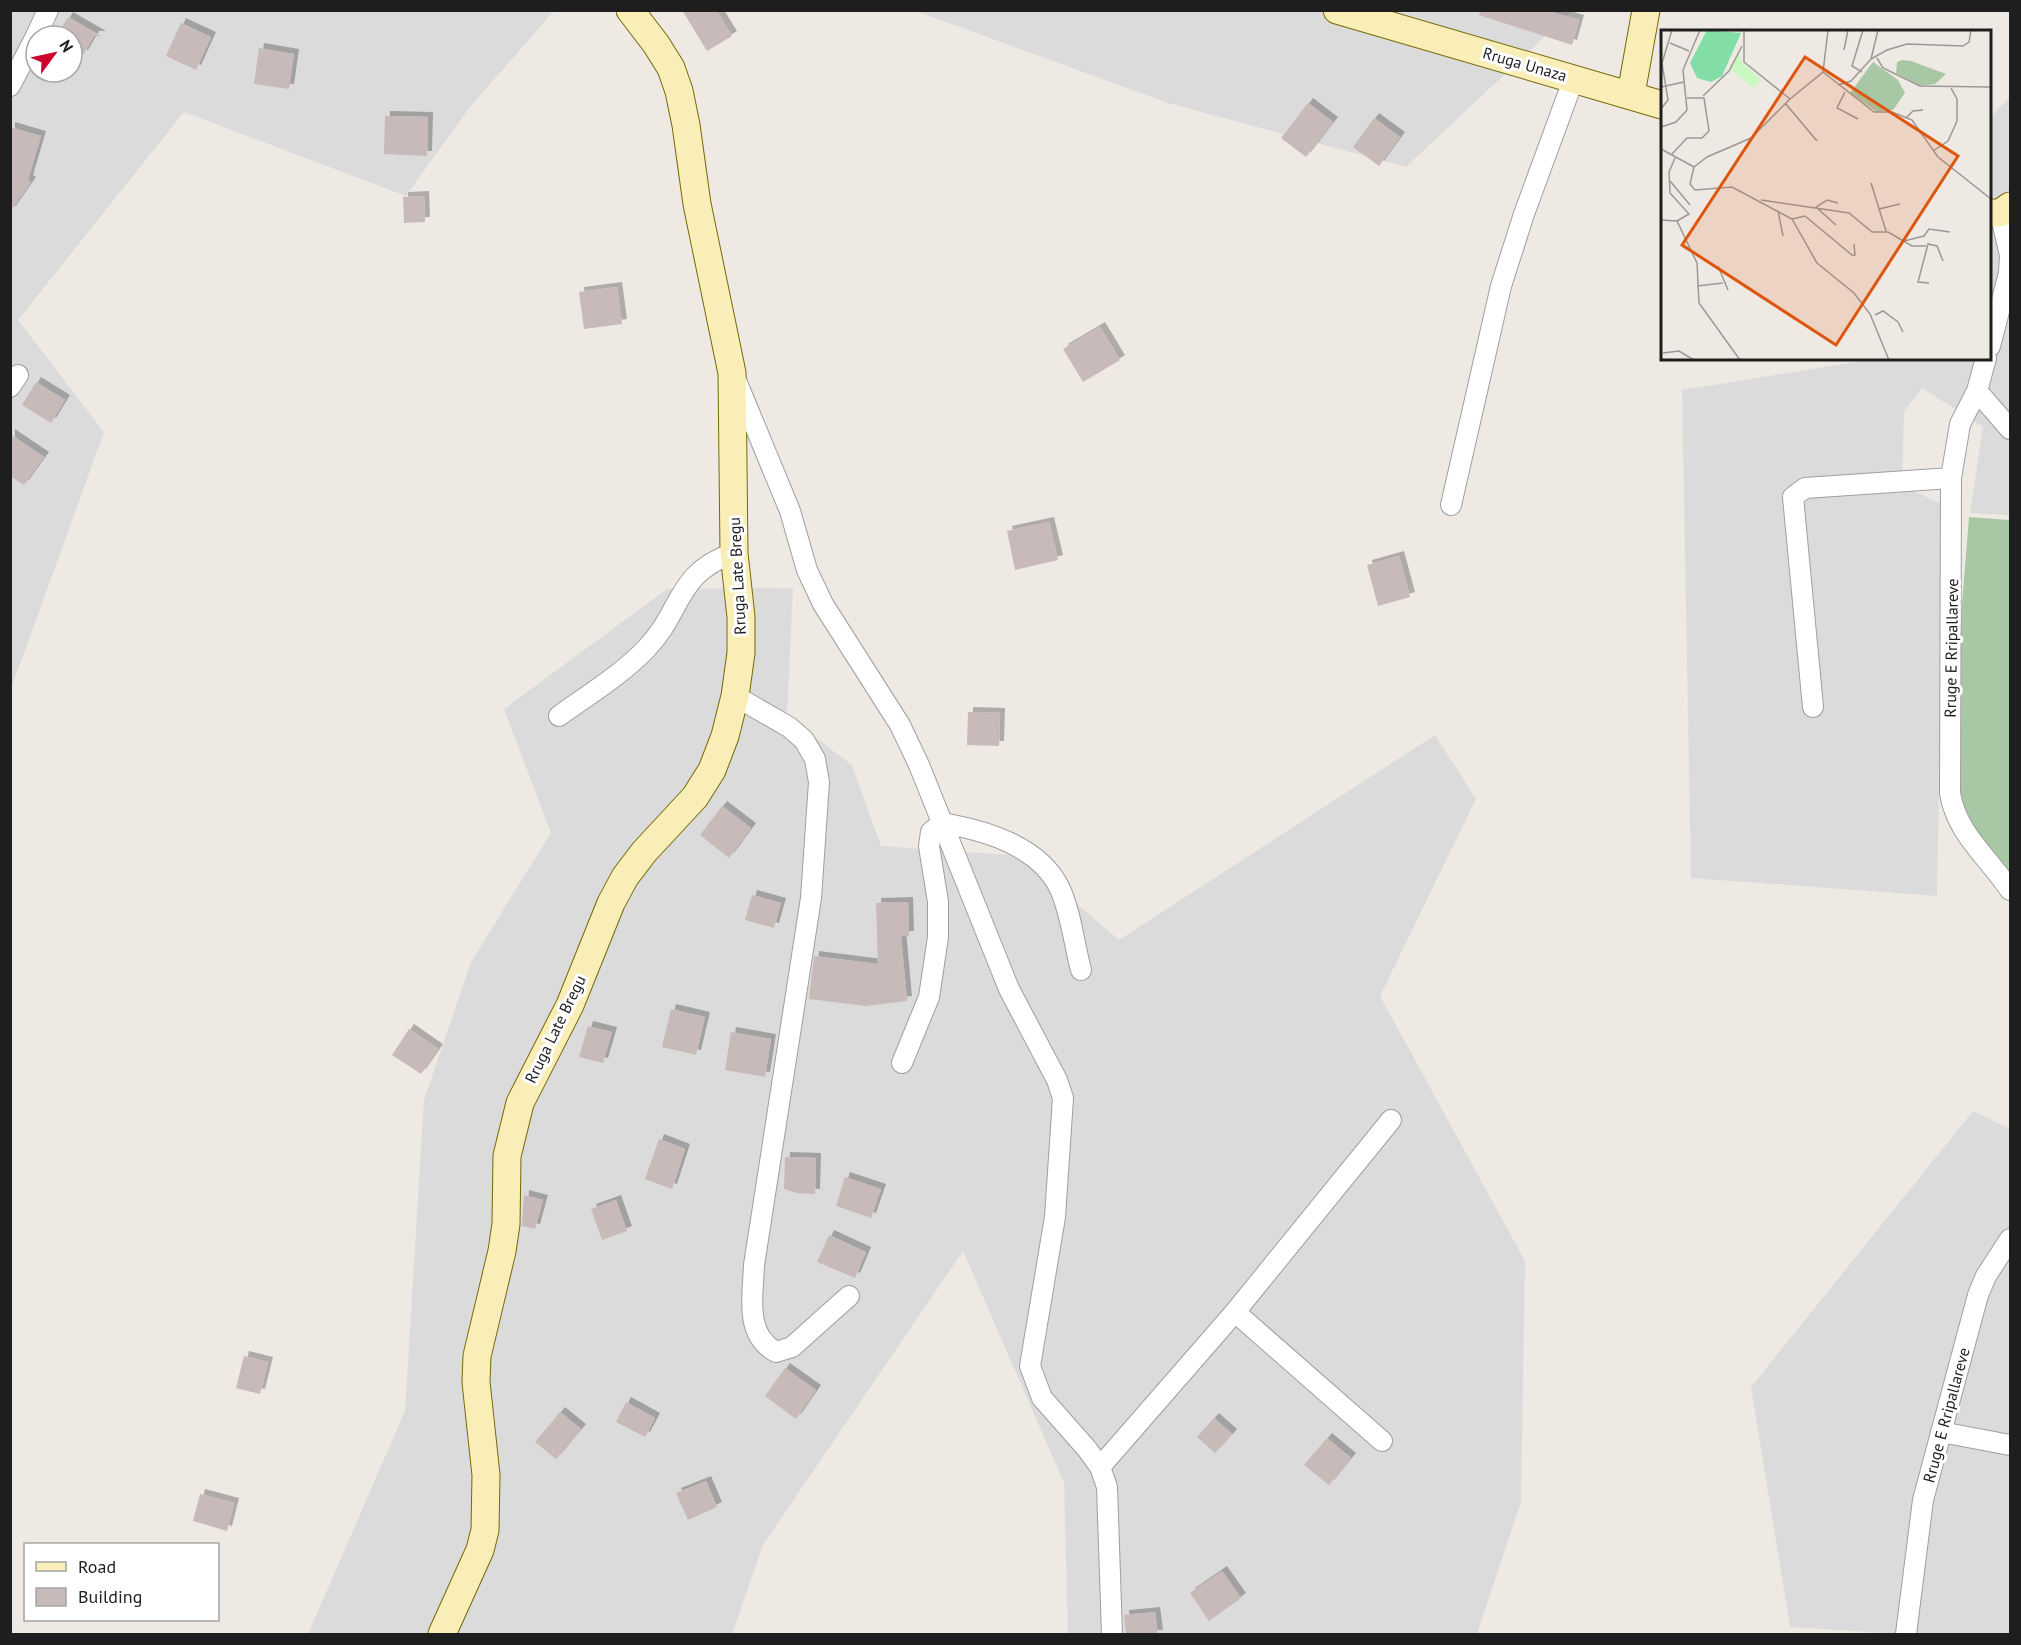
<svg xmlns="http://www.w3.org/2000/svg" width="2021" height="1645" viewBox="0 0 2021 1645" font-family="'PT Sans',sans-serif">
  <style>
    .residential { fill: #dcdbdb; fill-rule: evenodd }
    .cemetery { fill: #a8c8a5 }
    .building { fill: #c7bab8; filter: url(#shadow) }
    .lines { fill: none; stroke-linecap: round; stroke-linejoin: round }
    .street-casing { stroke: #9f9f9f; stroke-width: 22 }
    .secondary-casing { stroke: #756905; stroke-width: 29 }
    .street { stroke: #fff; stroke-width: 20 }
    .secondary { stroke: #f9eeb8; stroke-width: 27 }
    .labels { text-anchor: middle; stroke-width: 6; stroke-linejoin: round; paint-order: stroke }
    .street-label { font-size: 16px; fill: #1e1e1e; stroke: #fff }
    .inset-road { fill: none; stroke: #9b9895; stroke-width: 1.5 }
    .view { fill: #de560d; fill-opacity: 0.15; stroke: #de560d; stroke-width: 3 }
    .inset-edge { fill: none; stroke: #1e1e1e; stroke-width: 3 }
  </style>
  <defs>
    <filter id="shadow"><feDropShadow dx="5" dy="-5" stdDeviation="0" flood-color="#0004"/></filter>
  </defs>
  <rect width="100%" height="100%" fill="#efe9e4"/>
  <path class="residential" d="M11,11H554L469,108L406,196L184,112L18,320L104,432L11,689ZM36,36H72V72H36Z
    M916,11H1572L1406,167L1168,103Z
    M2010,97V515L1970,513L1983,427L1922,388L1904,411L1902,486L1944,505L1937,896L1691,878L1682,390L1874,359L1990,358V117Z
    M793,588L787,716L852,765L881,846L1021,856L1119,940L1435,735L1476,799L1380,996L1525,1261L1521,1502L1477,1634H1068L1064,1483L963,1251L763,1545L732,1634H308L405,1411L424,1100L471,962L551,833L504,709L667,589Z
    M1973,1111L2010,1129V1634H1900L1790,1627L1751,1387Z"/>
  <path class="cemetery" d="M1969,517L2010,520V879L1960,815V629Z"/>
  <path class="building" d="M682,10H716L732,36L707,51Z
    M1480,10H1545L1579,20L1572,45L1479,15Z
    M68,17L101,36H94L83,55L72,49V36H57Z
    M181,23L211,37L196,70L166,56Z
    M259,48L294,54L289,89L254,84Z
    M1308,103L1333,122L1306,157L1281,138Z
    M385,116L428,117L427,156L384,154Z
    M1374,118L1400,137L1379,166L1353,147Z
    M10,127L41,136L28,180L31,182L10,212Z
    M424,196L425,222L404,223L403,197Z
    M617,287L622,324L584,329L579,292Z
    M1100,327L1120,360L1083,382L1063,349Z
    M36,382L65,400L51,423L22,405Z
    M10,434L44,457L24,485L10,476Z
    M1049,522L1058,560L1015,570L1007,531Z
    M1399,556L1410,597L1378,606L1367,565Z
    M968,712L1000,713L999,746L967,745Z
    M722,806L751,828L729,858L700,835Z
    M752,895L781,903L774,928L745,920Z
    M908,902L909,936H901L907,1001L865,1006L809,999L814,956L878,964L876,903Z
    M671,1009L705,1017L696,1055L662,1047Z
    M588,1026L612,1032L603,1063L579,1057Z
    M409,1029L438,1049L421,1074L392,1055Z
    M731,1032L771,1039L765,1077L725,1070Z
    M659,1139L685,1149L672,1189L645,1179Z
    M785,1157L816,1158L815,1194L797,1193L784,1189Z
    M845,1177L881,1189L871,1218L836,1206Z
    M524,1195L543,1200L535,1229L522,1226Z
    M616,1200L627,1231L602,1240L591,1209Z
    M829,1235L866,1252L855,1278L817,1262Z
    M244,1356L268,1362L260,1394L236,1388Z
    M785,1368L816,1390L796,1419L765,1396Z
    M626,1402L655,1418L645,1437L616,1422Z
    M560,1412L581,1429L556,1459L535,1442Z
    M1214,1418L1232,1434L1215,1453L1197,1437Z
    M1327,1438L1351,1458L1329,1485L1304,1465Z
    M706,1481L717,1507L688,1520L676,1493Z
    M200,1494L234,1503L227,1531L193,1521Z
    M1222,1571L1241,1598L1209,1621L1190,1593Z
    M1155,1612L1158,1635H1126L1124,1615Z"/>
  <g class="lines">
    <g class="street-casing">
      <path id="street" d="M36,36L48,10
        M10,86L36,36
        M1990,346L2009,273L2010,255L2000,213
        M1986,358L1977,391L1960,424L1951,478L1950,793C1956,833 1989,858 2010,890
        M735,378L790,511L807,570L823,604L900,725L919,765L1009,989L1057,1080L1063,1098L1055,1217L1030,1366L1042,1398L1087,1449L1100,1467L1107,1487L1112,1634
        M10,387L18,375
        M1977,391L2010,429
        M1451,505L1501,286L1524,214L1574,78
        M735,696L789,727L804,740L815,759L819,782L811,898L754,1265C753,1296 744,1334 776,1352L792,1347L849,1296
        M1813,707L1793,497L1805,488L1951,478
        M559,716C588,695 621,675 646,649C683,611 675,573 734,553
        M902,1063L929,997L938,937V902L929,846L931,832L942,823C984,830 1040,846 1060,889C1071,913 1074,944 1081,970
        M1235,1312L1382,1441
        M1941,1432L2010,1445
        M1100,1467L1235,1312L1391,1120
        M1906,1634L1923,1500L1978,1295L1986,1276L2010,1239"/>
    </g>
    <g class="secondary-casing">
      <path id="secondary" d="M1337,10L1662,105
        M1631,94L1646,10
        M1990,213H2000L2010,206
        M442,1634L480,1550L485,1530L486,1475L476,1382L477,1356L502,1251L506,1224L507,1156L520,1103L570,1005L611,903L625,877L644,852L695,797L712,770L725,736L735,696L741,653V617L734,553L732,373L697,204L686,125L679,91L671,68L656,44L630,10"/>
    </g>
    <use href="#street" class="street"/>
    <use href="#secondary" class="secondary"/>
  </g>
  <g class="labels">
    <g class="street-label">
      <text transform="translate(1525 64) rotate(16)" y="6">Rruga Unaza</text>
      <text transform="translate(737 576) rotate(-93)" y="6">Rruga Late Bregu</text>
      <text transform="translate(1951 648) rotate(-89)" y="6">Rruge E Rripallareve</text>
      <text transform="translate(555 1029) rotate(-64)" y="6">Rruga Late Bregu</text>
      <text transform="translate(1946 1415) rotate(-75)" y="6">Rruge E Rripallareve</text>
    </g>
  </g>
  <g transform="translate(1661 30)">
    <rect width="330" height="330" fill="#efe9e4"/>
    <path d="M241,30L250,31L285,44L274,54L260,56L235,43L236,32ZM212,32L237,50L244,63L232,80L216,82L189,63Z" fill="#a8c8a5"/>
    <path d="M78,22L80,31L100,50L92,58L68,38Z" fill="#c9f9c1"/>
    <path d="M46,0L80,3L61,46L50,52L36,48L29,33Z" fill="#82dea6"/>
    <path class="inset-road" d="M9,13L28,21M183,20L187,0M216,28L222,38L259,56L330,57M210,29L217,0M162,42L213,82H231L251,90L277,127L330,169M201,42L191,36L202,0M177,55L190,51L210,29L226,20L246,14L302,16L308,12L310,0M0,57L23,52M184,62L176,78L197,89M42,66L68,41L81,16M129,69L162,42L167,0M124,73L156,111M0,79L7,70L1,33L11,0M245,88L252,81L262,80M0,97L15,92L26,80L22,40L39,0M0,119L33,137M272,121L287,111L296,91V69L290,58M11,124L26,108H41L48,101L43,68H26M14,128L8,142L9,163L28,184L16,191M33,137L29,154L34,160L71,157L131,189L156,233L193,263L209,284L228,330M33,137L46,127L90,108L129,69L83,32V0M9,151L29,175M210,153L225,201M100,170L188,183L211,202H227L251,216H265M218,179L239,174M117,181L122,206M131,189L144,186L191,225H194L193,214M0,190L16,191L36,233L38,273L79,330M175,195L155,177L166,170L177,173M243,211L263,206L268,199L289,202M57,236L67,260M268,253L257,252L267,214L276,216L282,231M36,256L62,253M214,285L222,281L237,292L242,302M2,323L18,321L33,330"/>
    <path class="view" d="M144,27L297,126L175,315L21,215Z"/>
    <rect width="330" height="330" class="inset-edge"/>
  </g>
  <rect width="2021" height="1645" fill="none" stroke="#1e1e1e" stroke-width="24"/>
  <rect x="24" y="1543" width="195" height="78" fill="#ffffff" stroke="#a5a5a5" stroke-width="1.5"/>
  <rect x="36" y="1562" width="30" height="9" fill="#f9eeb8" stroke="#a5a5a5" stroke-width="1.5"/>
  <text x="78" y="1573" font-size="18" fill="#1e1e1e">Road</text>
  <rect x="36" y="1588" width="30" height="18" fill="#c7bab8" stroke="#a5a5a5" stroke-width="1.5"/>
  <text x="78" y="1603" font-size="18" fill="#1e1e1e">Building</text>
  <g transform="translate(54 54) rotate(57)"><circle r="28" fill="#ffffff" stroke="#a5a5a5" stroke-width="1.5"/>
  <path d="M0-4.5L10 22L0 15L-10 22Z" fill="#cc012e"/>
  <text y="-9" font-size="16" font-weight="bold" text-anchor="middle" fill="#1e1e1e">N</text>
  </g>
</svg>
